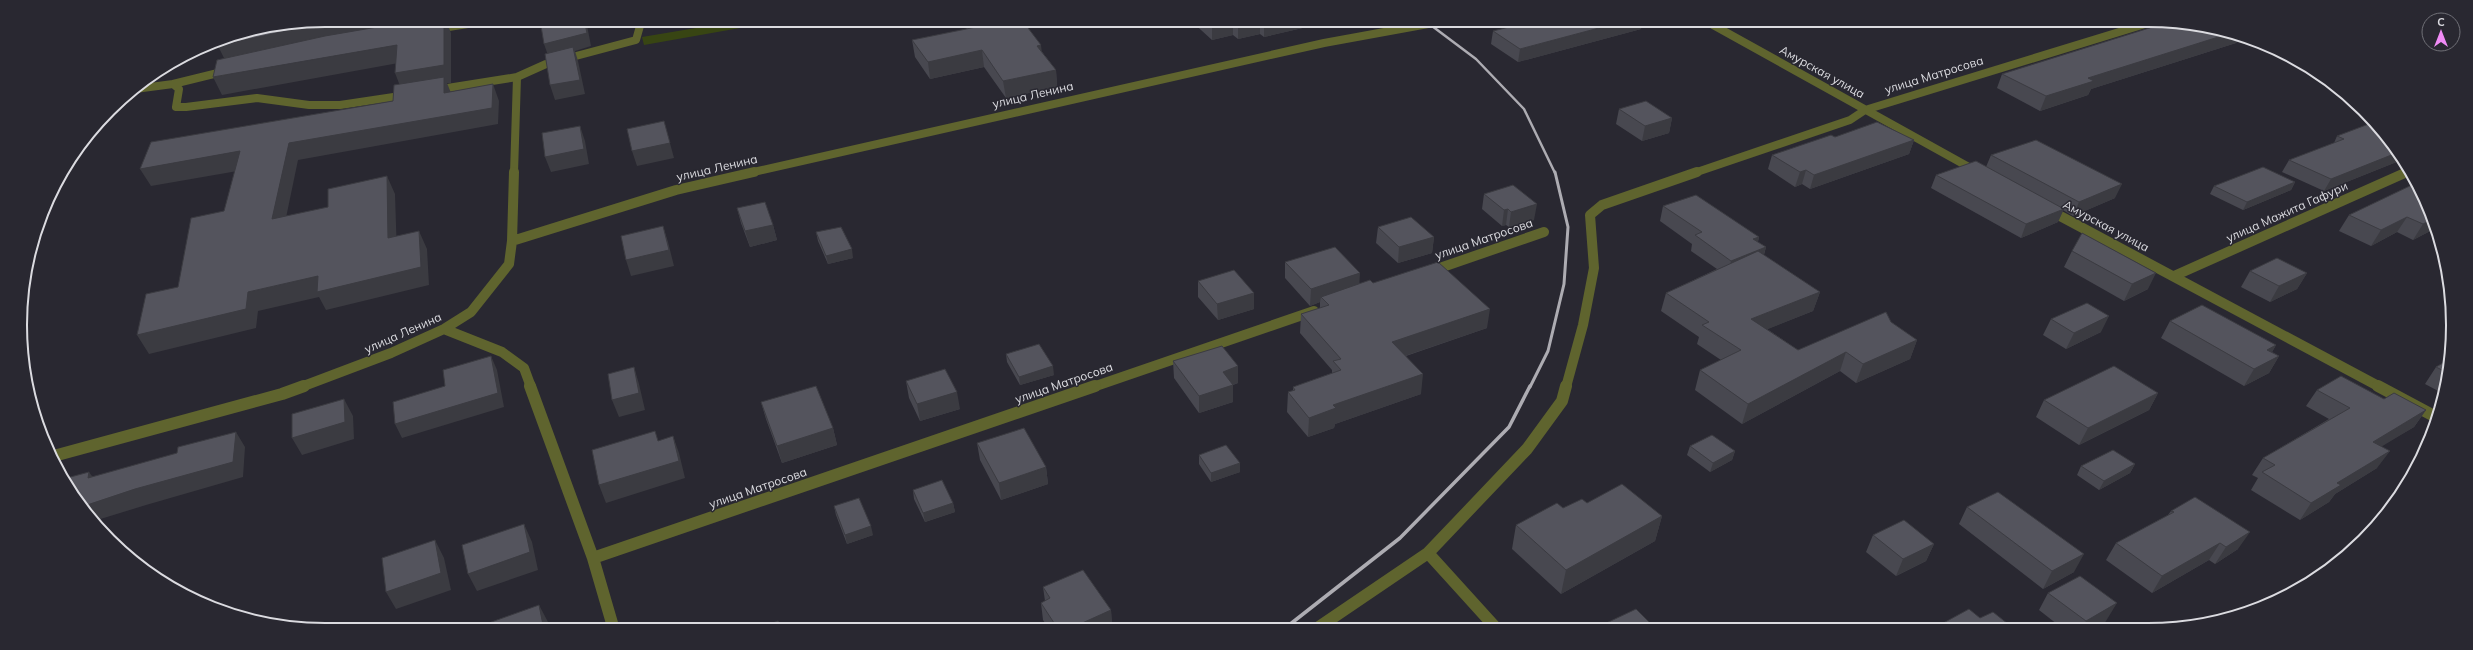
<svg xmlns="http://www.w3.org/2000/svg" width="2473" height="650" viewBox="0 0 2473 650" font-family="Mulish,sans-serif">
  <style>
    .green { fill: #384513 }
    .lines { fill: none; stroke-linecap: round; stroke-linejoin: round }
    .minor-far2 { stroke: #5f642e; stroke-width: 8 }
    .minor-far1 { stroke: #5f642e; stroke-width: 10 }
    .minor { stroke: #5f642e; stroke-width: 12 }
    .rail-far2 { stroke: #adacb2; stroke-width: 2.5 }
    .rail-far1 { stroke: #adacb2; stroke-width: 3 }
    .rail { stroke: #adacb2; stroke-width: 3.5 }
    .wall { fill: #484850 }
    .shaded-wall { fill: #3b3b41 }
    .building { fill: #54545d; stroke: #3b3b41 }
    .labels { text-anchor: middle; stroke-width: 3; stroke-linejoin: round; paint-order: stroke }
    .street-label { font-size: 12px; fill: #dbdbe0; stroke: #292831 }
    .rim { fill: none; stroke: #dbdbe0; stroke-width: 2 }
  </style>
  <rect width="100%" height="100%" fill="#292831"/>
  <path class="green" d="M738,21L740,28L644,45L642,37Z"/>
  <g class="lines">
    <path class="minor-far2" d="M1704,20L1976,171
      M436,29L493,20
      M517,77L546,64L636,40L640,26L637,20
      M173,84L226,71
      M135,89L173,84L179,89L176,107H186L257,98L309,105H340L407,95
      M435,90L517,77L514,173
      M749,173L1324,43L1450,20
      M1694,173L1850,120L1865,110L2155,21
      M2405,173L2410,171"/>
    <path class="minor-far1" d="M2049,210L2380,387
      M512,241L514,172
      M1431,271L1544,232
      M2174,276L2407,172
      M444,329L502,352L524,368L531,387
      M301,387L391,353L444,329L471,312L509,264L512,241L676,190L754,172
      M1093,387L1314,311
      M1566,387L1583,325L1594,268L1590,215L1602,205L1697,172"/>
    <path class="minor" d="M530,386L593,558L614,630
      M2378,386L2436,417
      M50,457L282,394L304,386
      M1428,553L1496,628
      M593,558L1095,386
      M1316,629L1428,553L1527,449L1562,401L1566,386"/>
    <path class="rail-far2" d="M1424,20L1476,59L1524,109L1555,173"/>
    <path class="rail-far1" d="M1530,387L1548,351L1564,284L1568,227L1555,172"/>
    <path class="rail" d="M1284,629L1400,538L1509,427L1530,386"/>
  </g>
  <path class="wall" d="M961,20H1022L1042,52L1056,70L1057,87L1006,98L984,67L930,79L915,57L912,40L967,29Z
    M1190,20H1337L1264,37L1260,34L1238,39L1233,35L1212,40Z
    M2156,21L2207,26L2240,36L2236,43L2091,89L2088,95L2040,111L1997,88L2002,74L2153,27Z
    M1642,23L1641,29L1518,62L1491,44L1493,31Z
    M1619,109L1672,118L1669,133L1642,141L1616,124Z
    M2337,136L2401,155L2404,159L2324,191L2282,172L2289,160L2334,143Z
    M1835,137L1914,140L1909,154L1810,189L1802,184L1795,187L1768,169L1772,155Z
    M1991,155L2115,198L2073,216L2063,210L2058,222L2021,238L1931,188L1936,175L1986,167Z
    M2295,182L2291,190L2243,210L2210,194L2214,186Z
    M2416,183L2436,228L2413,240L2397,232L2371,246L2339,231L2349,215Z
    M1484,194L1534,220L1509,227L1506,225L1502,226L1482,209Z
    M1663,206L1759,237L1758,242L1766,247L1764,255L1820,292L1813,311L1767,329L1798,350L1891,322L1917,340L1910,359L1856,383L1840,371L1742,424L1695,390L1700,370L1721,360L1697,344L1699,337L1661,311L1666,293L1717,269L1691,251L1692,244L1660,221Z
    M737,208L773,225L777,240L750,247L741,223Z
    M1378,227L1434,237L1432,253L1398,263L1376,243Z
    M816,232L853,258L828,264L818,241Z
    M2072,251L2148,289L2124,301L2064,267Z
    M1285,262L1360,283H1373L1487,328L1406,356L1421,394L1335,424L1334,428L1308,437L1287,412L1288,392L1293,391V387L1332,373V370L1300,333L1301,314L1320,308V302L1310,306L1285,278Z
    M2250,271L2307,273L2297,289L2270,302L2241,287Z
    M1198,281L1254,309L1218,320L1198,297Z
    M2051,319L2101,332L2066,349L2043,335Z
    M2170,321L2276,345L2272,352L2279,356L2269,373L2244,386L2161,338Z
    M1006,354L1054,375L1020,385L1007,362Z
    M2450,359L2447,384L2444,394L2425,384L2436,367Z
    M1173,361L1238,366V383L1233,385V402L1199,413L1174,378Z
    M906,381L960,409L920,421L909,398Z
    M2317,390L2384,399L2426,410L2414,427L2381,446L2377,468L2335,494L2329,502L2300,520L2251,490L2258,478L2252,475L2263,458L2329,419L2306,406Z
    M2158,393L2149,410L2079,445L2036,417L2044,400Z
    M761,402L833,428L837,445L782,463L766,419Z
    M977,443L1046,467L1048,484L1001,500L980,460Z
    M1690,446L1735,451L1732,460L1710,472L1687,455Z
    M1199,455L1240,463V472L1211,482L1199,464Z
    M2135,464L2130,473L2099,490L2077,475L2081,466Z
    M913,490L953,503L955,512L925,522L914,499Z
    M834,506L873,535L847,544L836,515Z
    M1967,507L2074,572L2043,589L1959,524Z
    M1563,508L1662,516L1655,541L1561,594L1512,549L1516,525Z
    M2171,511L2238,549L2215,564L2209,560L2152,593L2106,560L2116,543L2168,515Z
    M1873,535L1934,544L1926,561L1896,576L1866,552Z
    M1043,587L1111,610L1112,627L1108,629H1049L1043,620L1041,603L1045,601Z
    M2048,593L2106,621L2095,628H2062L2039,610Z"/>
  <path class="shaded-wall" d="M341,20H451V22L447,23L451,33V83H447L451,93L402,91L395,73L444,23L228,66L218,46L322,23Z
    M584,20H586L591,46L575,51L578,61L585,94L555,100L550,85L549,58L544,44Z
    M1217,20H1233V35L1212,40V21Z
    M1238,20H1260V34L1238,39Z
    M1264,20H1337L1264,37Z
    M1629,20H1654L1642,23L1641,29L1518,62L1520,49Z
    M2231,33L2240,36L2236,43L2091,89L2088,95L2040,111L2046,96L2088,78Z
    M397,45L404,62L222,95L213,77Z
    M1041,45L1043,62L1037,46Z
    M982,50L984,67L930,79L928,62Z
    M1056,70L1057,87L1006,98L1003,81Z
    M493,84L499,101L498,124L298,160L282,237L272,219L289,143Z
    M1672,118L1669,133L1642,141L1645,126Z
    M664,121L674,158L637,166L632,151Z
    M580,126L585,141L589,164L551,172L545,157Z
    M1914,140L1909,154L1810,189L1814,175Z
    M240,151L249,169L151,186L140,169Z
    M2399,152L2404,159L2324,191L2331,179Z
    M1806,170L1802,184L1795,187L1800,172Z
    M387,176L395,194L397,256L388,238Z
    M2295,182L2291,190L2243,210L2247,202Z
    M2122,184L2115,198L2073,216L2079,202Z
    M1537,204L1534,220L1509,227L1511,212Z
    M1508,209L1506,225L1502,226L1504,210Z
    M2064,209L2058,222L2021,238L2026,224Z
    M2407,217L2397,232L2371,246L2381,230Z
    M2433,219L2436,228L2413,240L2423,224Z
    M773,225L777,240L750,247L745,231Z
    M663,226L668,242L674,266L631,276L626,260Z
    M419,231L427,249L429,285L326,310L319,297L258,311L256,328L149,354L137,335L248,292Z
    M1434,237L1432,253L1398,263L1399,247Z
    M1759,237L1755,252L1766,247L1761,263L1727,277L1731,261L1753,239Z
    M852,249L853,258L828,264L826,256Z
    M1360,273L1359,289L1321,297L1320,302L1310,306L1311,289Z
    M2156,273L2148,289L2124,301L2132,284Z
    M2307,273L2297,289L2270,302L2279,286Z
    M1820,292L1813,311L1746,338L1751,319Z
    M1254,293V309L1218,320L1217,304Z
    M1490,309L1487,328L1390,361L1392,342Z
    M2109,316L2101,332L2066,349L2074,333Z
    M1917,340L1910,359L1856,383L1863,364Z
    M2276,345L2266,362L2267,350Z
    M1846,352L1840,371L1742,424L1748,404Z
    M491,356L497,370L504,407L402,438L395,424Z
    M2279,356L2269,373L2244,386L2254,369Z
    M1053,366L1054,375L1020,385L1019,377Z
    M1238,366V383L1232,385H1233V402L1199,413V396L1223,372Z
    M634,367L639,384L645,410L619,417L612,400Z
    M1423,374L1421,394L1335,424L1334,428L1308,437L1309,418L1333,405Z
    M957,392L960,409L920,421L917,404Z
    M2158,393L2149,410L2079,445L2088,428Z
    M344,399L353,416L354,439L302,455L292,438Z
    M2426,410L2414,427L2361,459L2373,442Z
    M833,428L837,445L782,463L777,446Z
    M236,432L245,447L243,477L146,505L94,521L83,510L81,507Z
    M673,436L679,453L685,478L606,503L599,485Z
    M1735,451L1732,460L1710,472L1713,463Z
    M2390,451L2377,468L2335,494L2329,502L2300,520L2311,503L2337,483Z
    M1240,463V472L1211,482V473Z
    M2135,464L2130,473L2099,490L2104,481Z
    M1046,467L1048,484L1001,500L999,483Z
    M89,472L100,487L88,478Z
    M953,503L955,512L925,522L923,513Z
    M1662,516L1655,541L1561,594L1566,570Z
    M524,524L532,542L538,570L477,591L468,574Z
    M871,526L873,535L847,544L845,535Z
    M2250,532L2238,549L2215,564L2226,547Z
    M435,540L444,558L451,590L396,609L386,592Z
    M2220,543L2209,560L2152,593L2162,576Z
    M1934,544L1926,561L1896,576L1903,559Z
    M2084,554L2074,572L2043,589L2052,571Z
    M2117,603L2106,621L2095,628H2082L2086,621Z
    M539,605L548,622L549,630H544Z
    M1111,610L1112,627L1108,629H1069Z"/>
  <path class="building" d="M325,20H341L322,23L218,46L220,40L266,26Z
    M418,20H444V65L395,73L397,45L213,77L217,60L325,36Z
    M540,20H584L587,33L544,44Z
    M971,20H1022L1041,45L1037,46L1056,70L1003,81L982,50L928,62L912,40L976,27Z
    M1537,20H1629L1520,49L1493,31Z
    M2161,21L2207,26L2231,33L2088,78L2094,81L2046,96L2002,74L2162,24Z
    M573,47L580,80L550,85L545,54Z
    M444,77V93L493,84L492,108L289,143L272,219L328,207V189L387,176L388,238L419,231L421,267L317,292L318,276L248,292L246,309L137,335L146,294L178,287L191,218L224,211L240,151L140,169L151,142L393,101L394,85Z
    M1646,101L1672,118L1645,126L1619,109Z
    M664,121L670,143L632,151L627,129Z
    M1877,122L1914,140L1814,175L1806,170L1800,172L1772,155L1831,135L1835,137Z
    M2374,122L2399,152L2331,179L2289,160L2344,139L2337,136Z
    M580,126L584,149L545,157L542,133Z
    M2036,140L2122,184L2079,202L1991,155Z
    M1976,161L2064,209L2026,224L1936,175Z
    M2263,167L2295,182L2247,202L2214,186Z
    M2416,183L2430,208L2433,219L2423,224L2407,217L2381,230L2349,215Z
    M1513,185L1537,204L1511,212L1508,209L1504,210L1484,194Z
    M1696,195L1759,237L1753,239L1766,247L1731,261L1695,235L1702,232L1663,206Z
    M765,202L773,225L745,231L737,208Z
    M1411,217L1434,237L1399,247L1378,227Z
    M663,226L669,250L626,260L621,236Z
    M841,227L852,249L826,256L816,232Z
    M2082,233L2156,273L2132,284L2072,251Z
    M1335,247L1360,273L1311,289L1285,262Z
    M1758,251L1820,292L1751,319L1798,350L1886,312L1891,322L1917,340L1863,364L1846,352L1748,404L1700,370L1741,350L1702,325L1709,322L1666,293Z
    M2277,258L2307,273L2279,286L2250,271Z
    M1438,262L1490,309L1392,342L1423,374L1333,405L1336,408L1309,418L1288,392L1295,390L1293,387L1341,370L1333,361L1341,359L1301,314L1329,305L1321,297L1370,280L1373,283Z
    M1234,270L1254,293L1217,304L1198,281Z
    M2087,303L2109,316L2074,333L2051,319Z
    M2202,305L2276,345L2267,350L2279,356L2254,369L2170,321Z
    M1039,344L1053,366L1019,377L1006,354Z
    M1222,346L1238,366L1223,372L1233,385L1199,396L1173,361Z
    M491,356L498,393L395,424L393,402L445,386L443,370Z
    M2450,359L2448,373L2436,367Z
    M2114,366L2158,393L2088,428L2044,400Z
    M634,367L639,393L612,400L608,374Z
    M945,369L957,392L917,404L906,381Z
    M2341,376L2384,399L2394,393L2426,410L2373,442L2390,451L2337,483L2341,485L2311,503L2262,472L2275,465L2263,458L2350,408L2317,390Z
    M816,386L833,428L777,446L761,402Z
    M344,399L345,422L292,438V414Z
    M1024,428L1046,467L999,483L977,443Z
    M655,431L658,441L673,436L679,461L599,485L592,450Z
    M236,432L233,462L135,489L81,507L63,479L89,472L88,478L177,453L178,447Z
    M1712,435L1735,451L1713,463L1690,446Z
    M1226,445L1240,463L1211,473L1199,455Z
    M2113,450L2135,464L2104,481L2081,466Z
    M942,480L953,503L923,513L913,490Z
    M1622,484L1662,516L1566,570L1516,525L1557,503L1563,508L1582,499L1587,503Z
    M1998,492L2084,554L2052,571L1967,507Z
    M2195,497L2250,532L2226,547L2220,543L2162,576L2116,543L2174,512L2171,511Z
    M859,498L871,526L845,535L834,506Z
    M1904,520L1934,544L1903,559L1873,535Z
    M524,524L530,552L468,574L462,545Z
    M435,540L441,573L386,592L382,558Z
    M1083,570L1111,610L1069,629H1058L1041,603L1050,598L1043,587Z
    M2080,576L2117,603L2086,621L2048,593Z
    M539,605L544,630H469Z
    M1636,609L1655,628H1602L1600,626Z
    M1969,609L1980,618L1993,612L2013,628H1937L1936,627Z
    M778,621L782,629H757Z"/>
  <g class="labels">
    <g class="street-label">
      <text transform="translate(1822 72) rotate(29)" y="4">Амурская улица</text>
      <text transform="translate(1934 75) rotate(-17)" y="4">улица Матросова</text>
      <text transform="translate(1033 95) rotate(-13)" y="4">улица Ленина</text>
      <text transform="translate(717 168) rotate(-13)" y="4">улица Ленина</text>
      <text transform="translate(2287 212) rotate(-24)" y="4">улица Мажита Гафури</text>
      <text transform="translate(2106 226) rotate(28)" y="4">Амурская улица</text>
      <text transform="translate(1484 239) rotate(-19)" y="4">улица Матросова</text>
      <text transform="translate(403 333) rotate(-24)" y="4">улица Ленина</text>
      <text transform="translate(1064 383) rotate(-19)" y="4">улица Матросова</text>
      <text transform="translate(758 488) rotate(-19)" y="4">улица Матросова</text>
    </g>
  </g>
  <path d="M0 0H2473V650H0ZM325 27H2148A298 298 0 0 1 2446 325V325A298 298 0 0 1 2148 623H325A298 298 0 0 1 27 325V325A298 298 0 0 1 325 27Z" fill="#292831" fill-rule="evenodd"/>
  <path class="rim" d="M325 27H2148A298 298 0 0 1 2446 325V325A298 298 0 0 1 2148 623H325A298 298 0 0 1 27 325V325A298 298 0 0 1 325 27Z"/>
  <g transform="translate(2441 32)"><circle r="19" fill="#292831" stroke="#707077"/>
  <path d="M0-3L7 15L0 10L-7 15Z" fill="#f08bf5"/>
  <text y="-6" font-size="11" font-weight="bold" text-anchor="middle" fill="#dbdbe0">С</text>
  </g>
</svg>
